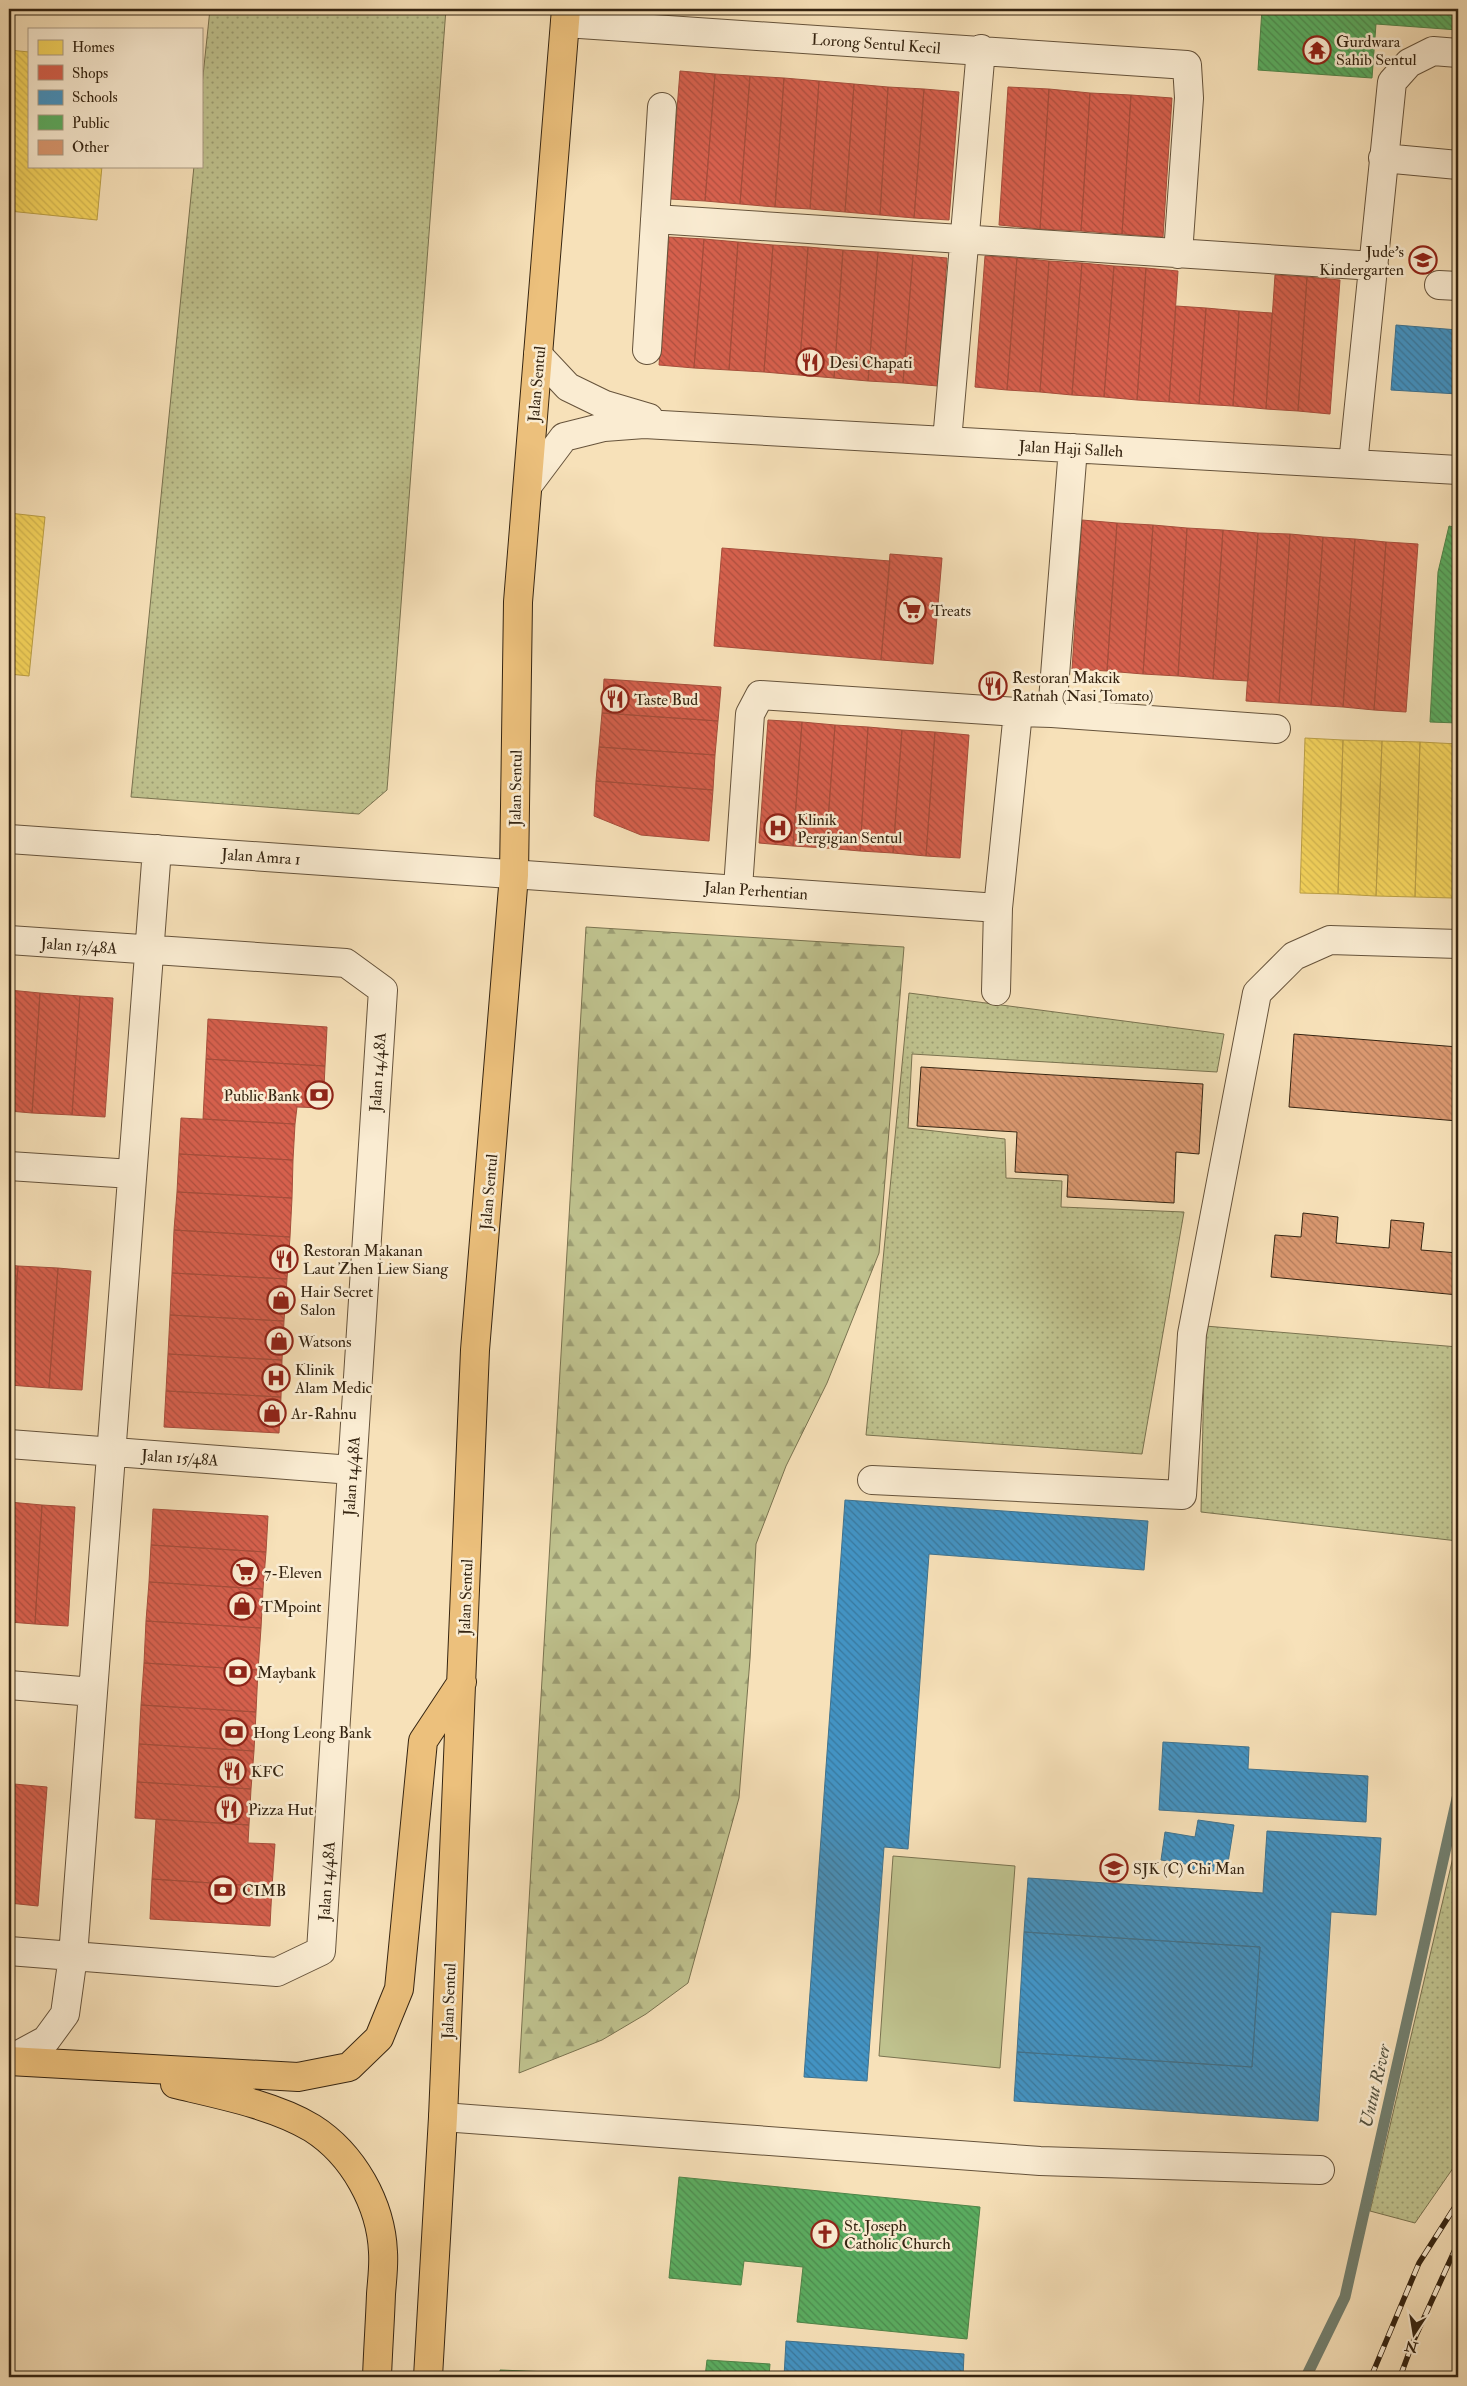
<svg xmlns="http://www.w3.org/2000/svg" width="1467" height="2386" viewBox="0 0 1467 2386" font-family="'IM FELL Double Pica',serif">
  <style>
    .grass { fill: url(#grass-dots); stroke: #7a7350 }
    .forest { fill: url(#forest-firs); stroke: #7a7350 }
    .pitch { fill: #bfc28e; stroke: #7a7350 }
    .homes { fill: url(#homes-back-hatch); stroke: #bca046 }
    .shops { fill: url(#shops-back-hatch); stroke: #a64e3b }
    .schools { fill: url(#schools-back-hatch); stroke: #3f728e }
    .public { fill: url(#public-back-hatch); stroke: #4f8549 }
    .lines { fill: none; stroke-linecap: round; stroke-linejoin: round }
    .stream { stroke: #738070; stroke-width: 11 }
    .building { fill: url(#building-back-hatch); stroke: #352411 }
    .minor-casing { stroke: #66533b; stroke-width: 30 }
    .major-casing { stroke: #352411; stroke-width: 30 }
    .minor { stroke: #faecd2; stroke-width: 28 }
    .major { stroke: #ecc07c; stroke-width: 28 }
    .rail-casing { stroke: #352411; stroke-width: 5.5 }
    .rail { stroke: #faecd2; stroke-width: 4; stroke-dasharray: 11; stroke-linecap: butt }
    .labels { text-anchor: middle; stroke-width: 5; stroke-linejoin: round; paint-order: stroke }
    .poi-label { font-size: 16px; fill: #352411; stroke: #faecd2; text-anchor: start }
    .street-label { font-size: 16px; fill: #352411; stroke: #faecd2 }
    .water-label { font-size: 18px; font-style: italic; fill: #545240; stroke: #faecd2 }
  </style>
  <defs>
    <pattern id="grass-dots" width="8" height="8" patternUnits="userSpaceOnUse" patternTransform="scale(1.25)"><rect width="8" height="8" fill="#bfc28e"/><path d="M2 2h.1M6 6h.1" fill="none" stroke="#9c9d73" stroke-width="1.8" stroke-linecap="round"/></pattern>
    <pattern id="forest-firs" width="22" height="20" patternUnits="userSpaceOnUse" patternTransform="scale(1.25)"><rect width="22" height="20" fill="#bfc28e"/><path d="M5 1l3.5 6h-7zM16 11l3.5 6h-7z" fill="#9c9d73"/></pattern>
    <pattern id="homes-back-hatch" width="6" height="6" patternUnits="userSpaceOnUse" patternTransform="scale(1.25)"><rect width="6" height="6" fill="#f6d55c"/><path d="M-1 5l2 2M0 0l6 6M5-1l2 2" fill="none" stroke="#d4b74f"/></pattern>
    <pattern id="shops-back-hatch" width="6" height="6" patternUnits="userSpaceOnUse" patternTransform="scale(1.25)"><rect width="6" height="6" fill="#d6604d"/><path d="M-1 5l2 2M0 0l6 6M5-1l2 2" fill="none" stroke="#ae4f3f"/></pattern>
    <pattern id="schools-back-hatch" width="6" height="6" patternUnits="userSpaceOnUse" patternTransform="scale(1.25)"><rect width="6" height="6" fill="#4393c3"/><path d="M-1 5l2 2M0 0l6 6M5-1l2 2" fill="none" stroke="#39789d"/></pattern>
    <pattern id="public-back-hatch" width="6" height="6" patternUnits="userSpaceOnUse" patternTransform="scale(1.25)"><rect width="6" height="6" fill="#5aae61"/><path d="M-1 5l2 2M0 0l6 6M5-1l2 2" fill="none" stroke="#4b8d4f"/></pattern>
    <pattern id="building-back-hatch" width="6" height="6" patternUnits="userSpaceOnUse" patternTransform="scale(1.25)"><rect width="6" height="6" fill="#da9870"/><path d="M-1 5l2 2M0 0l6 6M5-1l2 2" fill="none" stroke="#b27c5b"/></pattern>
  </defs>
  <rect width="100%" height="100%" fill="#f7e1b9"/>
  <filter id="stains"><feTurbulence type="fractalNoise" baseFrequency=".004" numOctaves="4"/><feColorMatrix values="0 0 0 0 .2 0 0 0 0 .09 0 0 0 0 .02 0 0 0 .5 -.17"/></filter>
  <radialGradient id="worn" r=".72"><stop offset=".6" stop-color="#630" stop-opacity="0"/><stop offset="1" stop-color="#630" stop-opacity=".3"/></radialGradient>
  <path class="grass" d="M210,9H446L387,790L359,814L131,797L194,166H201V95Z
    M909,993L1224,1034L1217,1072L912,1054L908,1128L1005,1139L1006,1178L1062,1181L1061,1207L1184,1212L1142,1454L866,1435Z
    M1205,1326L1458,1347V1541L1201,1512Z
    M1458,1836V2161L1415,2223L1370,2211Z"/>
  <path class="forest" d="M586,927L904,947L879,1253L827,1383L786,1466L756,1544L750,1659L739,1798L688,1983L646,2014L602,2040L519,2073Z"/>
  <path class="pitch" d="M893,1856L1015,1866L1000,2068L879,2056Z"/>
  <path class="homes" d="M9,50L29,52V166H102L97,220L9,211Z
    M9,513L45,517L29,676L9,674Z
    M1305,738L1343,740L1338,894L1300,893Z
    M1343,740L1382,741L1376,896L1338,894Z
    M1382,741L1420,742L1415,897L1376,896Z
    M1420,742L1458,744L1453,898L1415,897Z
    M1458,744V899L1453,898Z"/>
  <path class="shops" d="M680,71L715,74L705,201L670,199Z
    M715,74L750,76L740,204L705,201Z
    M750,76L784,78L775,207L740,204Z
    M784,78L819,81L810,209L775,207Z
    M819,81L854,84L845,212L810,209Z
    M854,84L888,87L880,215L845,212Z
    M888,87L924,89L914,218L880,215Z
    M1008,87L1049,89L1040,229L999,225Z
    M924,89L959,92L949,220L914,218Z
    M1049,89L1090,93L1081,231L1040,229Z
    M1090,93L1131,95L1122,234L1081,231Z
    M1131,95L1172,98L1163,237L1122,234Z
    M669,237L704,239L694,368L659,365Z
    M704,239L738,242L729,370L694,368Z
    M738,242L773,245L764,372L729,370Z
    M773,245L808,247L799,375L764,372Z
    M808,247L843,250L834,378L799,375Z
    M843,250L878,252L868,381L834,378Z
    M878,252L913,255L903,383L868,381Z
    M913,255L947,258L938,386L903,383Z
    M985,256L1017,258L1007,390L975,387Z
    M1017,258L1049,261L1040,392L1007,390Z
    M1049,261L1082,263L1072,395L1040,392Z
    M1082,263L1114,266L1104,397L1072,395Z
    M1114,266L1146,268L1137,400L1104,397Z
    M1146,268L1178,271L1169,402L1137,400Z
    M1275,275L1307,277L1298,411L1266,409Z
    M1307,277L1340,280L1330,414L1298,411Z
    M1176,306L1206,308L1199,404L1169,402Z
    M1206,308L1239,311L1233,406L1199,404Z
    M1239,311L1272,313L1266,409L1233,406Z
    M1082,520L1117,523L1107,671L1072,669Z
    M1117,523L1153,525L1143,674L1107,671Z
    M1153,525L1187,528L1178,676L1143,674Z
    M1187,528L1223,530L1213,679L1178,676Z
    M1223,530L1258,533L1248,681L1213,679Z
    M1258,533L1290,534L1279,703L1246,701Z
    M1290,534L1323,537L1311,705L1279,703Z
    M1323,537L1355,539L1343,707L1311,705Z
    M1355,539L1386,542L1374,710L1343,707Z
    M1386,542L1418,544L1406,712L1374,710Z
    M722,548L890,561L881,660L714,646Z
    M890,554L942,558L933,664L881,660Z
    M604,679L721,687L718,721L602,713Z
    M602,713L718,721L715,755L599,747Z
    M768,720L802,722L793,846L759,843Z
    M802,722L835,725L826,848L793,846Z
    M835,725L868,727L860,851L826,848Z
    M868,727L902,730L893,853L860,851Z
    M902,730L935,732L926,856L893,853Z
    M935,732L969,735L960,858L926,856Z
    M599,747L715,755L713,790L596,781Z
    M596,781L713,790L709,841L641,835L594,816Z
    M9,990L40,993L32,1113L9,1111Z
    M40,993L80,996L72,1115L32,1113Z
    M80,996L113,998L105,1117L72,1115Z
    M208,1019L327,1027L325,1066L206,1059Z
    M206,1059L325,1066L323,1108L297,1107L295,1124L203,1119Z
    M181,1118L295,1124L293,1160L179,1154Z
    M179,1154L293,1160L292,1198L177,1192Z
    M177,1192L292,1198L290,1237L174,1230Z
    M174,1230L290,1237L287,1279L172,1273Z
    M9,1265L18,1266L9,1385Z
    M18,1266L58,1268L49,1388L9,1385Z
    M58,1268L91,1271L82,1390L49,1388Z
    M172,1273L287,1279L284,1321L170,1315Z
    M170,1315L284,1321L282,1360L168,1354Z
    M168,1354L282,1360L281,1397L166,1391Z
    M166,1391L281,1397L279,1433L164,1427Z
    M9,1502L42,1505L35,1624L9,1622Z
    M42,1505L75,1507L68,1626L35,1624Z
    M153,1509L268,1516L266,1552L151,1545Z
    M151,1545L266,1552L263,1589L149,1582Z
    M149,1582L263,1589L261,1628L146,1621Z
    M146,1621L261,1628L258,1670L144,1663Z
    M144,1663L258,1670L256,1712L141,1705Z
    M141,1705L256,1712L254,1751L139,1744Z
    M139,1744L254,1751L251,1789L137,1782Z
    M137,1782L251,1789L249,1825L135,1818Z
    M9,1784H14L9,1853Z
    M14,1784L47,1787L38,1906L9,1903V1853Z
    M156,1819L249,1825L248,1843L275,1844L272,1887L152,1879Z
    M152,1879L272,1887L270,1926L150,1919Z"/>
  <path class="schools" d="M1396,325L1458,330V394L1391,390Z
    M845,1500L1148,1521L1144,1570L929,1554L908,1849L884,1847L867,2081L804,2077Z
    M1163,1742L1249,1747L1248,1769L1368,1776L1366,1822L1159,1810Z
    M1198,1820L1234,1825L1226,1875L1190,1870L1191,1865L1161,1860L1165,1832L1195,1837Z
    M1267,1831L1381,1838L1376,1915L1331,1912L1318,2121L1014,2101L1017,2052L1252,2067L1260,1947L1024,1932L1028,1878L1263,1893Z
    M1024,1932L1260,1947L1252,2067L1017,2052Z
    M786,2341L964,2354L963,2377H873L817,2373V2377H784Z"/>
  <path class="public" d="M1262,9H1458V30L1376,24L1372,78L1258,70Z
    M1449,526L1458,528V723L1430,722L1438,572Z
    M679,2177L980,2207L967,2339L797,2322L803,2267L744,2261L741,2285L669,2278Z
    M707,2360L770,2364L769,2377H705Z
    M500,2370L671,2377H500Z"/>
  <g class="lines">
    <path class="stream" d="M1306,2377L1345,2297L1458,1794"/>
  </g>
  <path class="building" d="M1294,1034L1458,1047V1121L1289,1107Z
    M921,1067L1203,1084L1199,1154L1176,1152L1174,1203L1067,1197L1068,1175L1015,1172L1017,1132L917,1126Z
    M1303,1213L1338,1217L1336,1243L1389,1248L1391,1220L1424,1223L1421,1250L1458,1253V1295L1271,1277L1275,1235L1301,1237Z"/>
  <g class="lines">
    <g class="minor-casing">
      <path id="minor" d="M565,23L1187,65L1189,98L1178,254
        M1383,158L1458,165
        M655,219L1374,266
        M1439,285L1458,286
        M647,350L662,107
        M538,355L568,387L605,405L649,418
        M947,441L981,49
        M1353,464L1392,82L1409,63L1433,51L1458,53
        M528,485L564,437L604,427L644,424L1458,470
        M1052,713L1276,729
        M9,839L998,908
        M738,888L750,714L760,695L1018,712
        M9,940L346,963L383,990L321,1951L277,1972L9,1951
        M996,991L998,908L1018,712L1052,713L1073,448
        M9,1166L132,1174
        M9,1444L352,1470
        M872,1480L1182,1495L1192,1334L1257,993L1294,956L1330,940L1458,944
        M9,1685L93,1692
        M9,2060L46,2040L65,2014L73,1956L157,849
        M443,2117L1040,2161L1320,2170"/>
    </g>
    <g class="major-casing">
      <path id="major" d="M9,2061L298,2077L349,2067L379,2038L399,1989L423,1741L462,1682
        M175,2084C217,2094 274,2105 312,2128C353,2154 381,2204 383,2252C384,2266 382,2280 381,2294C380,2322 378,2349 377,2377
        M428,2377L443,2117L475,1350L514,875L518,602L566,9"/>
    </g>
    <use href="#minor" class="minor"/>
    <use href="#major" class="major"/>
    <g class="rail-casing">
      <path id="rail" d="M1371,2377L1419,2263L1458,2202
        M1400,2377L1413,2342L1458,2243"/>
    </g>
    <use href="#rail" class="rail"/>
  </g>
  <defs>
    <g id="temple-ring" transform="scale(1.4375)"><circle r="9.5" fill="#faecd2" stroke="#8f2418" stroke-width="1.5"/><path d="M0-6L5-2H3V0L6.5 2.5H4V6H1.5V3h-3V6H-4V2.5H-6.5L-3 0V-2H-5Z" fill="#8f2418"/></g>
    <g id="school-ring" transform="scale(1.4375)"><circle r="9.5" fill="#faecd2" stroke="#8f2418" stroke-width="1.5"/><path d="M0-5L7-2L0 1L-7-2ZM-4 1L0 2.5L4 1V4Q0 6-4 4Z" fill="#8f2418"/></g>
    <g id="restaurant-ring" transform="scale(1.4375)"><circle r="9.5" fill="#faecd2" stroke="#8f2418" stroke-width="1.5"/><path d="M-5-6h1v4h1v-4h1v4h1v-4h1v5L-1.5 .5V6h-2V.5L-5-1ZM5-6V6H3V1.5H1.5Q1.5-4 5-6Z" fill="#8f2418"/></g>
    <g id="supermarket-ring" transform="scale(1.4375)"><circle r="9.5" fill="#faecd2" stroke="#8f2418" stroke-width="1.5"/><path d="M-6-5.5h2.5l.6 2H6L4.5 2H-2.5L-4.4-4H-6ZM-1.5 3.2a1.3 1.3 0 1 0 .1 0ZM3 3.2a1.3 1.3 0 1 0 .1 0Z" fill="#8f2418"/></g>
    <g id="hospital-ring" transform="scale(1.4375)"><circle r="9.5" fill="#faecd2" stroke="#8f2418" stroke-width="1.5"/><path d="M-5-5h3v3.5h4V-5h3V5h-3V1.5h-4V5h-3Z" fill="#8f2418"/></g>
    <g id="bank-ring" transform="scale(1.4375)"><circle r="9.5" fill="#faecd2" stroke="#8f2418" stroke-width="1.5"/><path d="M-6-4H6V4H-6ZM0-2.3a2.3 2.3 0 1 0 0 4.6a2.3 2.3 0 1 0 0-4.6Z" fill="#8f2418"/></g>
    <g id="shop-ring" transform="scale(1.4375)"><circle r="9.5" fill="#faecd2" stroke="#8f2418" stroke-width="1.5"/><path d="M-5-2.5h2.3a2.7 3.5 0 0 1 5.4 0H5L5.5 6h-11ZM-1.5-2.5h3a1.5 2.3 0 0 0-3 0Z" fill="#8f2418"/></g>
    <g id="church-ring" transform="scale(1.4375)"><circle r="9.5" fill="#faecd2" stroke="#8f2418" stroke-width="1.5"/><path d="M-1.2-6h2.4v3.5h3.3v2.4h-3.3V6h-2.4V-.1h-3.3v-2.4h3.3Z" fill="#8f2418"/></g>
  </defs>
  <g fill-rule="evenodd">
    <use href="#temple-ring" x="1317" y="50"/>
    <use href="#school-ring" x="1423" y="260"/>
    <use href="#restaurant-ring" x="810" y="362"/>
    <use href="#supermarket-ring" x="912" y="610"/>
    <use href="#restaurant-ring" x="993" y="686"/>
    <use href="#restaurant-ring" x="615" y="699"/>
    <use href="#hospital-ring" x="778" y="828"/>
    <use href="#bank-ring" x="319" y="1095"/>
    <use href="#restaurant-ring" x="284" y="1259"/>
    <use href="#shop-ring" x="281" y="1300"/>
    <use href="#shop-ring" x="279" y="1341"/>
    <use href="#hospital-ring" x="276" y="1378"/>
    <use href="#shop-ring" x="272" y="1413"/>
    <use href="#supermarket-ring" x="245" y="1572"/>
    <use href="#shop-ring" x="242" y="1606"/>
    <use href="#bank-ring" x="238" y="1672"/>
    <use href="#bank-ring" x="234" y="1732"/>
    <use href="#restaurant-ring" x="232" y="1771"/>
    <use href="#restaurant-ring" x="229" y="1809"/>
    <use href="#school-ring" x="1114" y="1868"/>
    <use href="#bank-ring" x="223" y="1890"/>
    <use href="#church-ring" x="825" y="2234"/>
  </g>
  <g class="labels">
    <g class="poi-label">
      <text x="1336" y="47">Gurdwara<tspan x="1336" dy="18">Sahib Sentul</tspan></text>
      <text x="1404" y="257" text-anchor="end">Jude's<tspan x="1404" dy="18">Kindergarten</tspan></text>
      <text x="829" y="368">Desi Chapati</text>
      <text x="931" y="616">Treats</text>
      <text x="1012" y="683">Restoran Makcik<tspan x="1012" dy="18">Ratnah (Nasi Tomato)</tspan></text>
      <text x="634" y="705">Taste Bud</text>
      <text x="797" y="825">Klinik<tspan x="797" dy="18">Pergigian Sentul</tspan></text>
      <text x="300" y="1101" text-anchor="end">Public Bank</text>
      <text x="303" y="1256">Restoran Makanan<tspan x="303" dy="18">Laut Zhen Liew Siang</tspan></text>
      <text x="300" y="1297">Hair Secret<tspan x="300" dy="18">Salon</tspan></text>
      <text x="298" y="1347">Watsons</text>
      <text x="295" y="1375">Klinik<tspan x="295" dy="18">Alam Medic</tspan></text>
      <text x="291" y="1419">Ar-Rahnu</text>
      <text x="264" y="1578">7-Eleven</text>
      <text x="261" y="1612">TMpoint</text>
      <text x="257" y="1678">Maybank</text>
      <text x="253" y="1738">Hong Leong Bank</text>
      <text x="251" y="1777">KFC</text>
      <text x="248" y="1815">Pizza Hut</text>
      <text x="1133" y="1874">SJK (C) Chi Man</text>
      <text x="242" y="1896">CIMB</text>
      <text x="844" y="2231">St. Joseph<tspan x="844" dy="18">Catholic Church</tspan></text>
    </g>
    <g class="street-label">
      <text transform="translate(876 43) rotate(4)" y="6">Lorong Sentul Kecil</text>
      <text transform="translate(536 384) rotate(-85)" y="6">Jalan Sentul</text>
      <text transform="translate(1071 448) rotate(3)" y="6">Jalan Haji Salleh</text>
      <text transform="translate(515 788) rotate(-89)" y="6">Jalan Sentul</text>
      <text transform="translate(261 856) rotate(4)" y="6">Jalan Amra 1</text>
      <text transform="translate(756 890) rotate(4)" y="6">Jalan Perhentian</text>
      <text transform="translate(79 945) rotate(4)" y="6">Jalan 13/48A</text>
      <text transform="translate(377 1072) rotate(-86)" y="6">Jalan 14/48A</text>
      <text transform="translate(488 1192) rotate(-85)" y="6">Jalan Sentul</text>
      <text transform="translate(180 1457) rotate(4)" y="6">Jalan 15/48A</text>
      <text transform="translate(351 1476) rotate(-86)" y="6">Jalan 14/48A</text>
      <text transform="translate(465 1597) rotate(-88)" y="6">Jalan Sentul</text>
      <text transform="translate(326 1881) rotate(-86)" y="6">Jalan 14/48A</text>
      <text transform="translate(448 2001) rotate(-88)" y="6">Jalan Sentul</text>
    </g>
    <g class="water-label">
      <text transform="translate(1375 2086) rotate(-77)" y="6">Untut River</text>
    </g>
  </g>
  <rect width="1467" height="2386" fill="none" stroke="#f7e1b9" stroke-width="30"/>
  <rect x="10" y="10" width="1447" height="2366" fill="none" stroke="#352411" stroke-width="2.5"/>
  <rect x="15" y="15" width="1437" height="2356" fill="none" stroke="#352411"/>
  <rect x="28" y="28" width="175" height="140" fill="#faecd2" stroke="#ab9c85"/>
  <rect x="38" y="40" width="25" height="15" fill="#f6d55c" stroke="#ab9c85"/>
  <text x="72" y="52" font-size="15" fill="#352411">Homes</text>
  <rect x="38" y="65" width="25" height="15" fill="#d6604d" stroke="#ab9c85"/>
  <text x="72" y="78" font-size="15" fill="#352411">Shops</text>
  <rect x="38" y="90" width="25" height="15" fill="#4393c3" stroke="#ab9c85"/>
  <text x="72" y="102" font-size="15" fill="#352411">Schools</text>
  <rect x="38" y="115" width="25" height="15" fill="#5aae61" stroke="#ab9c85"/>
  <text x="72" y="128" font-size="15" fill="#352411">Public</text>
  <rect x="38" y="140" width="25" height="15" fill="#da9870" stroke="#ab9c85"/>
  <text x="72" y="152" font-size="15" fill="#352411">Other</text>
  <g transform="translate(1414 2334) rotate(192)" stroke="#faecd2" stroke-width="4" paint-order="stroke">
  <path d="M0-4L9 19L0 12L-9 19Z" fill="#352411"/>
  <text y="-8" font-size="14" font-weight="bold" text-anchor="middle" fill="#352411">N</text>
  </g>
  <rect width="100%" height="100%" filter="url(#stains)"/>
  <rect width="100%" height="100%" fill="url(#worn)"/>
</svg>
